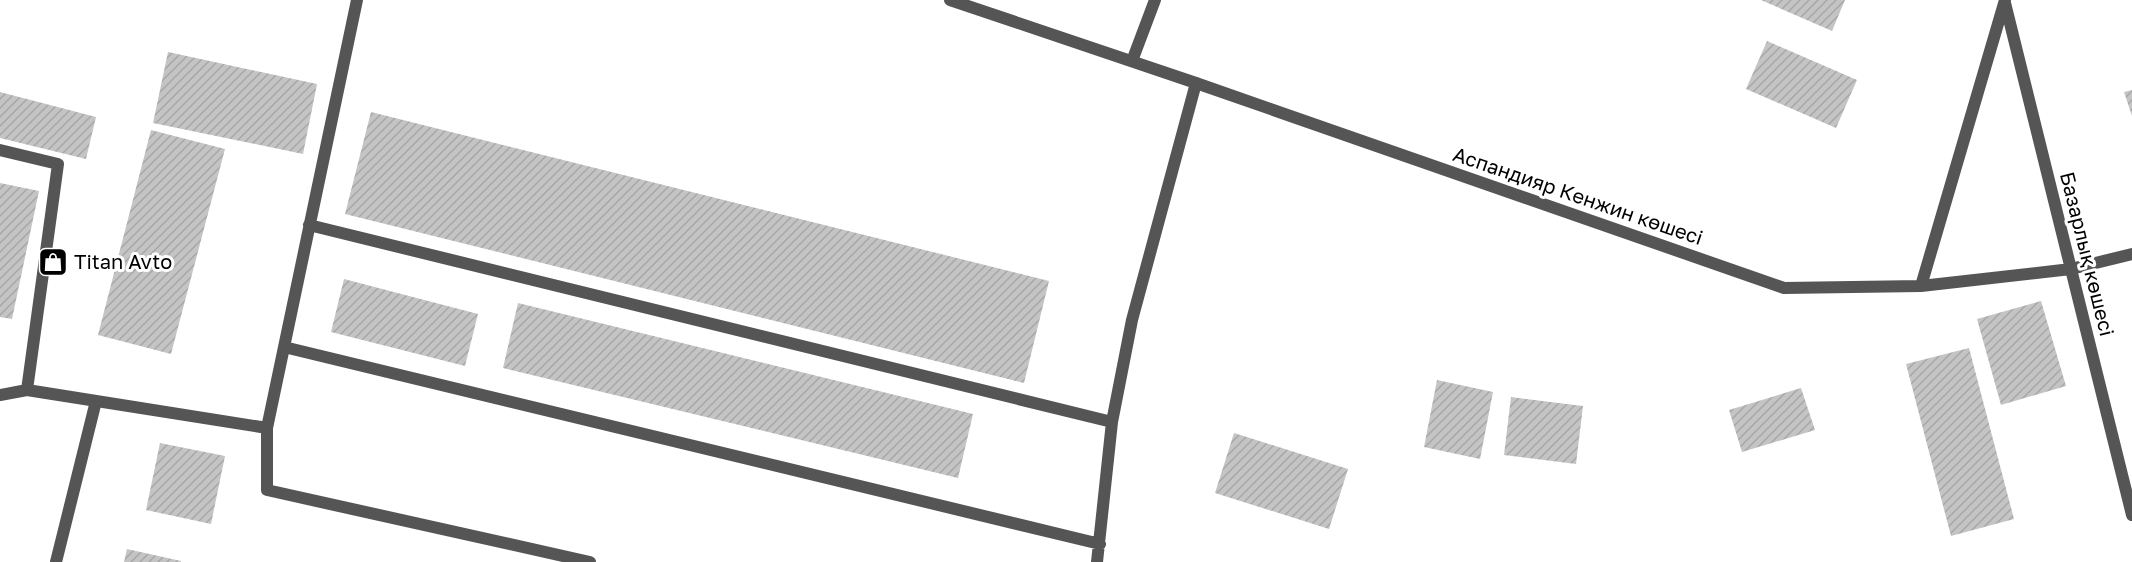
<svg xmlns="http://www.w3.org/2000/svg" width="2132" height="562" viewBox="0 0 2132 562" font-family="'Golos Text',sans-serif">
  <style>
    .building { fill: url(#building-hatch) }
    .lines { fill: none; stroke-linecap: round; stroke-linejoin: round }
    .lane { stroke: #555; stroke-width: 12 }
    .street { stroke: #555; stroke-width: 12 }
    .labels { text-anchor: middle; stroke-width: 6; stroke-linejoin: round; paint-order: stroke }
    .street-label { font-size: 20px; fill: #000; stroke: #fff }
    .poi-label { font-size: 20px; fill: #000; stroke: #fff; text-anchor: start }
  </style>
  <defs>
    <pattern id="building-hatch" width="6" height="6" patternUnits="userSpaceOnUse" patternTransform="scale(1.5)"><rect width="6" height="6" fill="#c4c4c4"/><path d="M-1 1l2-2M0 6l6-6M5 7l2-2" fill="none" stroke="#a7a7a7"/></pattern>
  </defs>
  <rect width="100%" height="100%" fill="#fff"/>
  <path class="building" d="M1761,0H1845L1832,31Z
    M1767,41L1857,80L1836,128L1746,89Z
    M168,52L317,84L303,154L153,123Z
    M2132,90V116L2124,92Z
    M0,92L96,117L86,159L0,138Z
    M371,112L1049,281L1024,383L345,214Z
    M151,130L225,149L171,354L98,335Z
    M0,183L39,191L12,319L0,317Z
    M344,279L478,314L465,366L331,332Z
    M2041,301L2066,386L2001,405L1977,319Z
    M518,303L973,414L958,478L503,368Z
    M1969,348L2014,519L1951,536L1906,364Z
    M1437,380L1493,392L1480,459L1424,447Z
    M1801,388L1815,430L1742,452L1729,410Z
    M1511,397L1583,406L1576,464L1504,455Z
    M1234,433L1348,469L1329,529L1215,493Z
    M160,443L225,456L211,524L146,510Z
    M127,549L181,561V562H124Z"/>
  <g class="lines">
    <path class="lane" d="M1132,61L1155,0
      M0,150L58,164L27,390L267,428V490L590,562
      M309,225L1112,422
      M284,347L1100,544
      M0,395L27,390
      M267,428L357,0
      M56,562L96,401
      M1097,562L1112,422L1132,320L1196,83"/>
    <path class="street" d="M950,0L1196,83L1784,288L1921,286L2005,0
      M2005,3L2132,515
      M1921,286L2071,269L2132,254"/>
  </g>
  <defs>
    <g id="shop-square" transform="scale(1.5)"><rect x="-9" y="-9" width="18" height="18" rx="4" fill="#000" stroke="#fff"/><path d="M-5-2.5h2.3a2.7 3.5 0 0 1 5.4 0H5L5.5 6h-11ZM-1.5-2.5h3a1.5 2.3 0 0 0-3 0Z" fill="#fff"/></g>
  </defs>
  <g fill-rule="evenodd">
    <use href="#shop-square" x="53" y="262"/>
  </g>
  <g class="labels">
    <g class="street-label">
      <text transform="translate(1578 196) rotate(19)" y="7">Аспандияр Кенжин көшесі</text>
      <text transform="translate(2087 254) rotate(76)" y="7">Базарлық көшесі</text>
    </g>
    <g class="poi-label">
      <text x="74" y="269">Titan Avto</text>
    </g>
  </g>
</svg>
